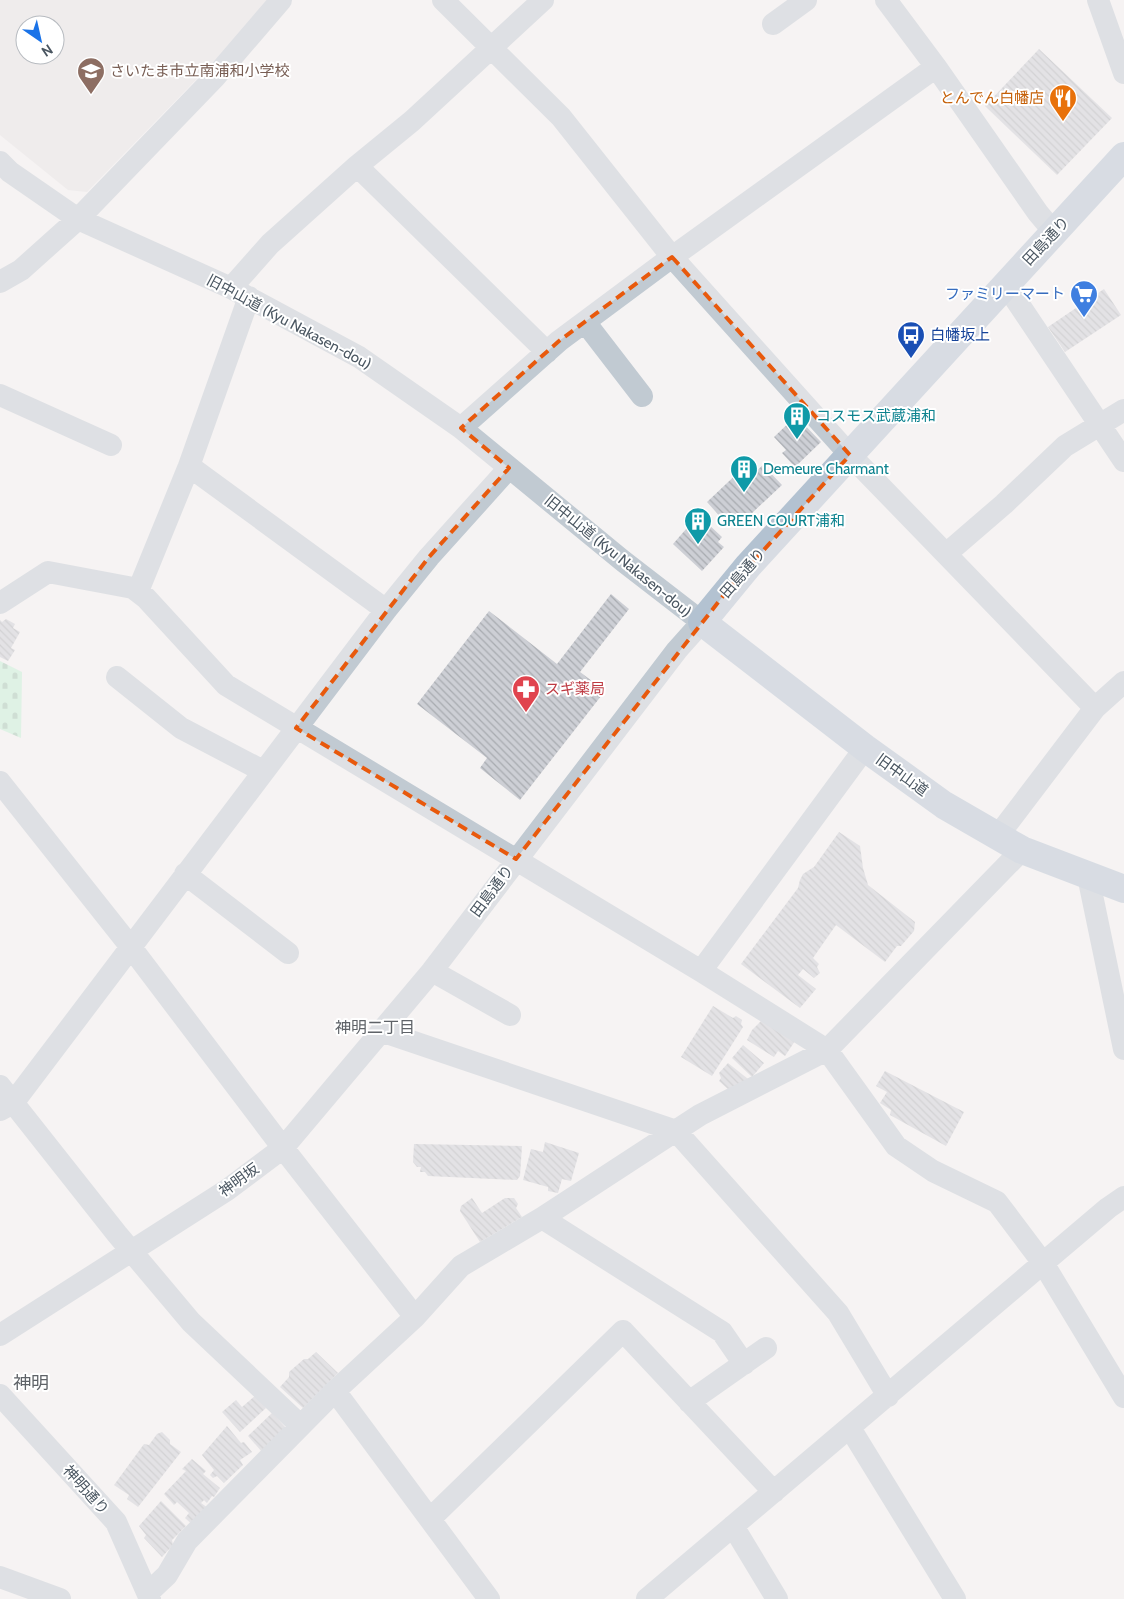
<svg xmlns="http://www.w3.org/2000/svg" width="1124" height="1599" viewBox="0 0 1124 1599" font-family="Cabin,'Noto Sans JP',sans-serif">
  <style>
    .education { fill: #e6e4e5; fill-rule: evenodd }
    .cemetery { fill: url(#cemetery-stones) }
    .building { fill: url(#building-back-hatch) }
    .lines { fill: none; stroke-linecap: round; stroke-linejoin: round }
    .minor { stroke: #c1cad2; stroke-width: 22 }
    .major { stroke: #b3c2d1; stroke-width: 28 }
    .marked { fill: none; stroke: #e8590c; stroke-width: 4; stroke-dasharray: 10 6; stroke-linejoin: round }
    .labels { text-anchor: middle; stroke-width: 4; stroke-linejoin: round; paint-order: stroke }
    .education-label { font-size: 15px; fill: #785e54; stroke: #fff; text-anchor: start }
    .food-label { font-size: 15px; fill: #c56008; stroke: #fff; text-anchor: end }
    .street-label { font-size: 15px; fill: #4a5661; stroke: #fff }
    .shop-label { font-size: 15px; fill: #366cbe; stroke: #fff; text-anchor: end }
    .transit-label { font-size: 15px; fill: #164399; stroke: #fff; text-anchor: start }
    .culture-label { font-size: 15px; fill: #0d838f; stroke: #fff; text-anchor: start }
    .health-label { font-size: 15px; fill: #be3a42; stroke: #fff; text-anchor: start }
    .neighbourhood-label { font-size: 16px; fill: #5f6368; stroke: #fff }
    .quarter-label { font-size: 18px; fill: #5f6368; stroke: #fff }
  </style>
  <defs>
    <pattern id="cemetery-stones" width="16" height="16" patternUnits="userSpaceOnUse" patternTransform="scale(1.25)"><rect width="16" height="16" fill="#c3f1d5"/><path d="M2 7V4a2 2 0 0 1 4 0v3zM10 15v-3a2 2 0 0 1 4 0v3z" fill="#a0c6b0"/></pattern>
    <pattern id="building-back-hatch" width="6" height="6" patternUnits="userSpaceOnUse" patternTransform="scale(1.25)"><rect width="6" height="6" fill="#cdcfd5"/><path d="M-1 5l2 2M0 0l6 6M5-1l2 2" fill="none" stroke="#a8abb0"/></pattern>
  </defs>
  <rect width="100%" height="100%" fill="#f5f3f3"/>
  <path class="education" d="M0,0H269L225,50L87,192L68,190L0,135ZM25,25H55V55H25Z"/>
  <path class="cemetery" d="M0,661L22,672L21,738L0,729Z"/>
  <path class="building" d="M1039,49L1112,118L1057,175L985,106Z
    M1104,289L1121,315L1065,352L1048,327Z
    M796,416L821,442L795,467L782,453L786,450L774,437Z
    M763,465L782,485L736,528L727,518L724,521L707,502L745,466L753,474Z
    M694,520L702,528L707,523L722,537L718,542L724,547L702,571L673,544Z
    M611,594L629,609L580,672L605,691L520,800L480,768L487,758L417,704L489,611L557,664Z
    M6,619L15,624L13,628L20,632L11,648L15,650L8,661L0,657V620L2,622Z
    M839,832L860,846L863,868L868,885L915,922L914,931L901,946H897L885,962L836,925L813,958L819,964L817,967L820,973L814,978L803,969L798,975L816,989L800,1008L741,964L798,888L800,880L803,874L814,867Z
    M713,1006L733,1018L736,1016L742,1020L741,1024L743,1027L712,1076L681,1057Z
    M761,1021L795,1041L785,1056L778,1051L774,1057L747,1040L752,1030Z
    M743,1045L764,1063L752,1077L732,1058Z
    M728,1063L748,1079L729,1090L719,1081L721,1078L719,1073Z
    M885,1071L964,1112L946,1146L890,1115L891,1110L880,1103L887,1092L876,1086Z
    M545,1142L579,1153L571,1181L562,1179L558,1193L548,1191V1187L523,1180L531,1149L543,1152Z
    M414,1144L522,1146L520,1176L517,1180L428,1176L425,1172H420L421,1167H417L413,1162Z
    M472,1198L482,1213L505,1198H514L518,1204L516,1208L522,1217L480,1242L460,1211L461,1206Z
    M316,1352L338,1373L303,1408L280,1387L289,1377V1372L304,1359H308Z
    M256,1395L266,1408L240,1432L222,1412L236,1400L242,1407Z
    M272,1413L287,1429L262,1452L248,1436Z
    M227,1426L241,1443L244,1442L252,1452L240,1460L243,1465L224,1483L217,1476L213,1478L210,1475L214,1470L202,1455Z
    M162,1432L170,1440V1444L181,1452L138,1507L127,1499L129,1495L114,1485L144,1444L149,1445L157,1434Z
    M192,1459L206,1471L203,1474L220,1488L214,1497L212,1496L207,1503L204,1500L201,1503L208,1508L194,1526L185,1518L189,1513L177,1502L174,1505L164,1494L186,1471L182,1469Z
    M161,1501L186,1526L172,1540L173,1545L162,1557L144,1538L146,1535L139,1526Z"/>
  <g class="lines">
    <path class="minor" d="M443,0L561,117L672,257L850,455L1095,708
      M886,0L936,67L1038,213L1054,232
      M1098,0L1124,73
      M773,24L806,0
      M0,162L10,172L78,219L231,288L359,357L461,428L623,561L702,622L677,650L432,971L283,1148L227,1190L0,1335
      M357,166L547,352
      M0,282L21,270L78,219L215,77L281,0
      M1006,285L1124,461
      M231,288L270,244L357,166L412,121L543,0
      M585,322L642,396
      M0,395L111,445
      M461,428L559,341L672,257L936,67
      M189,466L386,610
      M946,554L1004,504L1065,446L1124,410
      M138,591L189,466L249,297
      M0,603L48,572L133,588L146,598L226,685L701,971L827,1050L896,1146L933,1171L997,1202L1043,1263L1124,1397
      M117,677L181,728L263,771
      M0,782L130,946L283,1148L415,1317
      M997,837L1095,708L1124,682
      M185,874L288,953
      M1088,876L1124,1049
      M432,971L510,1015
      M701,971L865,748
      M381,1031L676,1131L838,1313L888,1396
      M0,1086L117,1234L191,1322L300,1425
      M0,1110L13,1103L386,610L429,557L509,468
      M542,1218L722,1332L744,1364
      M335,1391L489,1599
      M0,1395L116,1522L150,1599
      M689,1402L766,1348
      M850,1428L955,1599
      M430,1519L623,1331L774,1492
      M733,1526L777,1599
      M0,1577L60,1599
      M148,1593L167,1575L187,1541L335,1391L415,1317L461,1266L542,1218L700,1115L827,1050L1022,850
      M647,1599L1108,1208L1124,1197"/>
    <path class="major" d="M1124,156L748,566L702,622L865,748L944,805L1022,850L1124,889"/>
  </g>
  <path d="M0 0H1124V1599H0ZM672,257L850,455L731,586L516,859L296,728L429,557L509,468L461,428L559,341Z" fill="#f5f3f3" fill-opacity=".55" fill-rule="evenodd"/>
  <path class="marked" d="M672,257L850,455L731,586L516,859L296,728L429,557L509,468L461,428L559,341Z"/>
  <defs>
    <g id="school-pin" transform="scale(1.4375)"><path d="M0 17L-7.5 6A9.5 9.5 0 1 1 7.5 6Z" fill="#8d6e63" stroke="#fff"/><path d="M0-5L7-2L0 1L-7-2ZM-4 1L0 2.5L4 1V4Q0 6-4 4Z" fill="#fff"/></g>
    <g id="restaurant-pin" transform="scale(1.4375)"><path d="M0 17L-7.5 6A9.5 9.5 0 1 1 7.5 6Z" fill="#e8710a" stroke="#fff"/><path d="M-5-6h1v4h1v-4h1v4h1v-4h1v5L-1.5 .5V6h-2V.5L-5-1ZM5-6V6H3V1.5H1.5Q1.5-4 5-6Z" fill="#fff"/></g>
    <g id="supermarket-pin" transform="scale(1.4375)"><path d="M0 17L-7.5 6A9.5 9.5 0 1 1 7.5 6Z" fill="#3f7fe0" stroke="#fff"/><path d="M-6-5.5h2.5l.6 2H6L4.5 2H-2.5L-4.4-4H-6ZM-1.5 3.2a1.3 1.3 0 1 0 .1 0ZM3 3.2a1.3 1.3 0 1 0 .1 0Z" fill="#fff"/></g>
    <g id="bus-pin" transform="scale(1.4375)"><path d="M0 17L-7.5 6A9.5 9.5 0 1 1 7.5 6Z" fill="#1a4fb4" stroke="#fff"/><path d="M-5-6H5V4H4V6H2V4H-2V6H-4V4H-5ZM-3.5-4V0h7V-4ZM-3.5 1.2v1.5H-2V1.2ZM2 1.2v1.5H3.5V1.2Z" fill="#fff"/></g>
    <g id="building-pin" transform="scale(1.4375)"><path d="M0 17L-7.5 6A9.5 9.5 0 1 1 7.5 6Z" fill="#0f9aa8" stroke="#fff"/><path d="M-4-6H4V6H1V3H-1V6H-4ZM-2.5-4.3h1.7v1.8h-1.7ZM.8-4.3h1.7v1.8H.8ZM-2.5-1h1.7V.8h-1.7ZM.8-1h1.7V.8H.8Z" fill="#fff"/></g>
    <g id="pharmacy-pin" transform="scale(1.4375)"><path d="M0 17L-7.5 6A9.5 9.5 0 1 1 7.5 6Z" fill="#e0444e" stroke="#fff"/><path d="M-2-6h4v4h4v4h-4v4h-4v-4h-4v-4h4Z" fill="#fff"/></g>
  </defs>
  <g fill-rule="evenodd">
    <use href="#school-pin" x="91" y="71"/>
    <use href="#restaurant-pin" x="1063" y="98"/>
    <use href="#supermarket-pin" x="1084" y="294"/>
    <use href="#bus-pin" x="911" y="335"/>
    <use href="#building-pin" x="797" y="416"/>
    <use href="#building-pin" x="744" y="469"/>
    <use href="#building-pin" x="698" y="521"/>
    <use href="#pharmacy-pin" x="526" y="689"/>
  </g>
  <g class="labels">
    <g class="education-label">
      <text x="110" y="76">さいたま市立南浦和小学校</text>
    </g>
    <g class="food-label">
      <text x="1044" y="103">とんでん白幡店</text>
    </g>
    <g class="street-label">
      <text transform="translate(1046 241) rotate(-47)" y="5">田島通り</text>
      <text transform="translate(289 322) rotate(28)" y="5">旧中山道 (Kyu Nakasen-dou)</text>
      <text transform="translate(618 556) rotate(39)" y="5">旧中山道 (Kyu Nakasen-dou)</text>
      <text transform="translate(743 573) rotate(-49)" y="5">田島通り</text>
      <text transform="translate(902 775) rotate(36)" y="5">旧中山道</text>
      <text transform="translate(492 891) rotate(-53)" y="5">田島通り</text>
      <text transform="translate(239 1180) rotate(-36)" y="5">神明坂</text>
      <text transform="translate(86 1490) rotate(48)" y="5">神明通り</text>
    </g>
    <g class="shop-label">
      <text x="1065" y="299">ファミリーマート</text>
    </g>
    <g class="transit-label">
      <text x="930" y="340">白幡坂上</text>
    </g>
    <g class="culture-label">
      <text x="816" y="421">コスモス武蔵浦和</text>
      <text x="763" y="474">Demeure Charmant</text>
      <text x="717" y="526">GREEN COURT浦和</text>
    </g>
    <g class="health-label">
      <text x="545" y="694">スギ薬局</text>
    </g>
    <g class="neighbourhood-label">
      <text x="375" y="1033">神明二丁目</text>
    </g>
    <g class="quarter-label">
      <text x="31" y="1389">神明</text>
    </g>
  </g>
  <g transform="translate(40 40) rotate(146)"><circle r="24" fill="#ffffff" stroke="#b7bbc0"/>
  <path d="M0-4L9 19L0 12L-9 19Z" fill="#1a73e8"/>
  <text y="-8" font-size="14" font-weight="bold" text-anchor="middle" fill="#4a5661">N</text>
  </g>
</svg>
